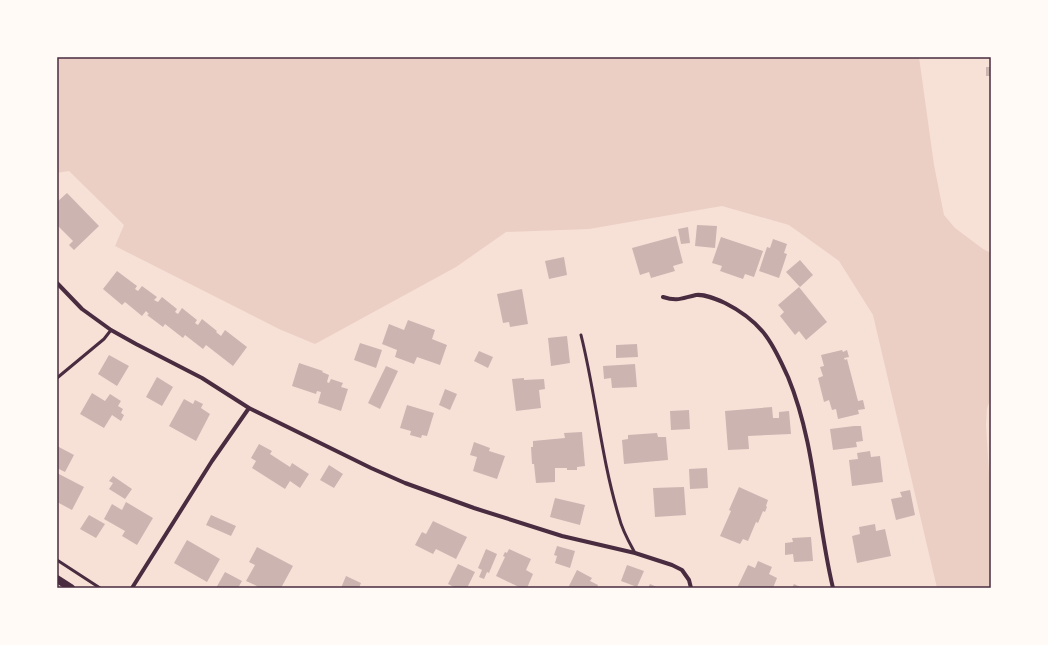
<svg xmlns="http://www.w3.org/2000/svg" width="1048" height="645" viewBox="0 0 1048 645" font-family="Cabin,sans-serif">
  <style>
    .green { fill: #ebcfc5 }
    .building { fill: #ccb4b1 }
    .lines { fill: none; stroke-linecap: round; stroke-linejoin: round }
    .service { stroke: #4a2c40; stroke-width: 3 }
    .minor { stroke: #4a2c40; stroke-width: 4 }
    .secondary { stroke: #4a2c40; stroke-width: 8 }
    .neatline { fill: none; stroke: #4a2c40; stroke-width: 1.5 }
  </style>
  <rect width="100%" height="100%" fill="#f7e1d7"/>
  <path class="green" d="M57,57H919L934,165L944,215L955,228L983,249L991,253V398L987,408L986,425L991,505V588H937L873,315L839,261L789,225L722,206L589,229L506,232L456,267L315,344L279,329L115,246L124,225L69,171L57,173Z"/>
  <path class="building" d="M986,67H991V76H986Z
    M67,193L99,226L74,250L69,245L73,241L57,225V202Z
    M697,225L717,226L715,248L695,246Z
    M688,227L690,243L681,244L678,229Z
    M676,236L683,263L673,266L675,271L651,278L649,272L640,275L632,248Z
    M721,237L763,251L754,277L745,274L743,279L720,271L722,266L712,263Z
    M773,239L787,244L784,253L787,254L779,278L759,271L767,247L770,248Z
    M564,257L567,275L549,279L545,261Z
    M800,260L813,275L800,287L786,272Z
    M117,271L137,286L135,289L138,291L142,286L157,297L154,300L158,302L162,297L177,309L175,312L178,314L182,308L197,320L195,323L198,325L202,319L217,331L216,332L221,336L225,330L247,347L233,366L206,345L203,349L185,335L183,338L165,324L163,327L147,315L149,314L146,311L142,316L125,302L122,305L103,289Z
    M799,287L827,322L806,340L799,331L795,335L780,316L784,312L778,305Z
    M522,289L528,324L510,327L509,322L503,323L497,294Z
    M408,320L435,330L432,339L447,345L440,365L417,357L414,364L395,357L397,350L382,344L389,324L404,330Z
    M567,336L570,363L551,366L548,338Z
    M360,343L382,350L376,368L354,360Z
    M637,344L638,357L616,358V345Z
    M842,350L843,352L847,350L849,357L844,358L845,360L847,359L858,401L863,400L865,409L858,410L859,414L838,419L836,409L832,410L829,400L824,402L818,378L823,376L820,367L824,366L821,355Z
    M479,351L493,357L488,368L474,361Z
    M109,355L129,366L117,386L98,374Z
    M299,363L323,371L322,372L329,375L327,382L329,383L331,379L343,383L341,387L348,389L341,411L318,403L321,392L317,391L316,394L292,386Z
    M635,364L637,387L612,388L611,378L604,379L603,366Z
    M386,366L398,371L380,409L368,403Z
    M157,377L173,387L162,406L146,397Z
    M524,378V380L544,379L545,389L539,390L541,408L516,411L512,379Z
    M445,389L457,394L450,410L439,405Z
    M92,393L105,401L110,394L121,401L118,406L123,409L121,413L124,415L121,421L112,415L104,428L80,414Z
    M184,399L193,404L195,400L203,404L201,408L210,414L196,441L169,426Z
    M407,405L434,413L427,436L422,435L421,438L410,435L411,431L400,428Z
    M772,407L773,418H779V412L789,411L791,434L748,436L749,449L728,450L725,411Z
    M689,410L690,429L671,430L670,411Z
    M854,426H861L863,441L856,442L857,447L833,450L830,429Z
    M582,432L585,466L577,467V470H567V468H555V482L536,483L534,464H532L531,447H533V441L565,438L564,433Z
    M657,433L658,437H666L668,460L624,464L622,440L628,439V435Z
    M474,442L490,448L489,451L505,456L497,479L473,471L477,457L470,455Z
    M259,444L272,451L270,454L290,467L292,463L309,474L300,488L290,481L285,489L252,468L256,461L251,458Z
    M57,446L74,455L65,472L57,468Z
    M870,451L871,457L880,456L883,482L852,486L849,460L858,459L857,453Z
    M329,465L343,474L334,488L320,480Z
    M707,468L708,488L690,489L689,469Z
    M57,473L84,487L72,510L57,502Z
    M113,476L132,489L125,499L109,489L113,483L109,481Z
    M684,487L686,515L655,517L653,488Z
    M739,487L768,500L766,506L767,507L765,512L763,511L758,523L756,522L748,541L743,539L740,544L720,536L731,511L729,510Z
    M910,490L915,515L896,520L891,499L902,497L900,492Z
    M555,498L585,505L580,525L550,517Z
    M126,502L153,518L137,545L122,536L125,531L104,519L112,504L122,510Z
    M89,515L105,524L96,538L80,529Z
    M211,515L236,526L231,536L206,525Z
    M433,521L467,537L456,559L436,549L433,554L415,545L422,532L426,534Z
    M875,524L876,531L885,529L891,556L857,563L852,536L860,534L859,527Z
    M811,537L813,561L794,562L793,554L785,555V543L793,542L792,538Z
    M187,540L220,559L207,582L174,563Z
    M557,546L575,551L570,568L555,563L557,556L554,555Z
    M257,547L293,566L281,588H256L257,586L246,581L255,565L249,562Z
    M486,549L497,554L489,573L487,572L484,579L479,577L482,570L478,568Z
    M509,549L531,559L526,570L533,574L527,588H521L496,576L505,557L503,556L505,552L507,553Z
    M758,561L772,567L769,574L777,578L773,588H737L748,565L755,568Z
    M458,564L475,572L467,588H456L448,584Z
    M627,565L644,571L637,587L621,581Z
    M577,570L592,578L590,581L598,585L597,588H568Z
    M225,572L242,581L238,588H216Z
    M346,576L361,583L359,588H341Z
    M650,584L659,588H648Z
    M794,584L802,588H792Z"/>
  <g class="lines">
    <path class="service" d="M581,335C596,395 601,458 619,517C622,530 629,542 635,553
      M57,378L104,339L111,330
      M57,560L100,588"/>
    <path class="minor" d="M57,283L82,309L111,330L136,344L202,378L249,408L371,468L405,483L474,508L562,536L635,553L672,565L682,570L689,580L691,588
      M663,297C678,302 682,298 696,295C705,294 716,299 725,303C739,310 753,320 763,332C774,345 781,362 788,377C816,445 816,518 833,588
      M132,588L212,461L249,408"/>
    <path class="secondary" d="M57,579L71,588"/>
  </g>
  <rect width="1048" height="645" fill="none" stroke="#fffaf5" stroke-width="116"/>
  <rect x="58" y="58" width="932" height="529" class="neatline"/>
</svg>
